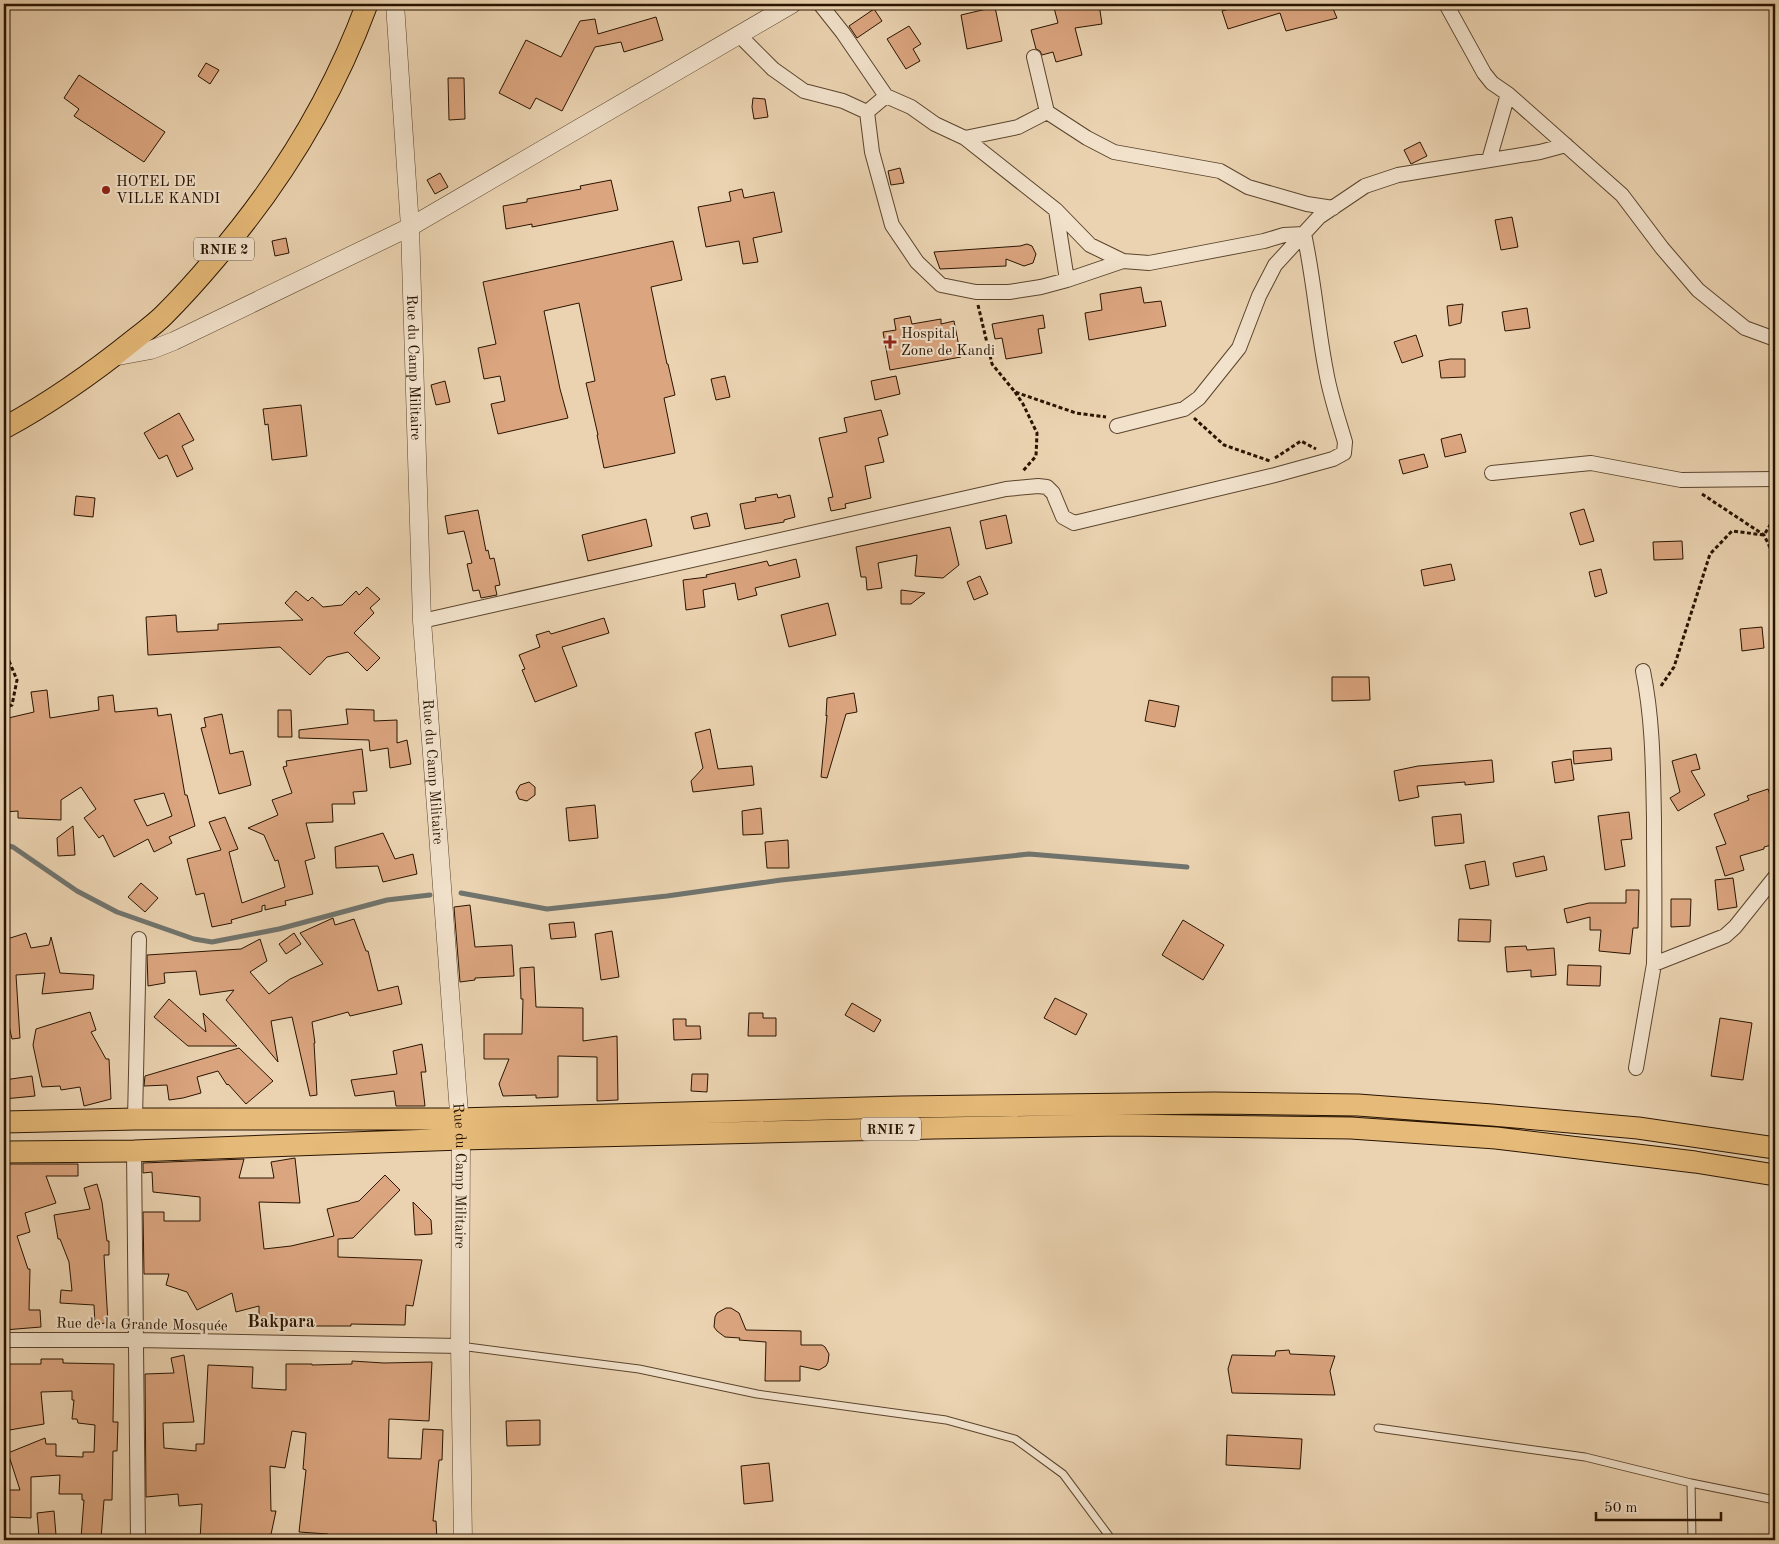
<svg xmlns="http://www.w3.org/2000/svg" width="1779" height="1544" viewBox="0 0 1779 1544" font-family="'Old Standard TT',serif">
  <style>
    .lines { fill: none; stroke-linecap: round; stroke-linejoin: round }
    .stream { stroke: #70746e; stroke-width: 5 }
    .building { fill: #dba57f; stroke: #291400; fill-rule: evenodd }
    .service-casing { stroke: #5a442c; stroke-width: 9 }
    .minor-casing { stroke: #5a442c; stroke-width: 16 }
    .tertiary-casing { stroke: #5a442c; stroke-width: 19 }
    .primary-casing { stroke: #291400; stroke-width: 23 }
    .path { stroke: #291400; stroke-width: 3; stroke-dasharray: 4 2.5; stroke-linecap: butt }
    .service { stroke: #f2e2cc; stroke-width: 7 }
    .minor { stroke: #f2e2cc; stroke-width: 14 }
    .tertiary { stroke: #f2e2cc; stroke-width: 18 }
    .primary { stroke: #e6ba78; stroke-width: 21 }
    .poi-dot { fill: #8f2418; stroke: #f2e2cc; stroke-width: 2 }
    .labels { text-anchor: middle; stroke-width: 4; stroke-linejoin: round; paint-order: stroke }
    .shield { fill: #f2e2cc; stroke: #65523d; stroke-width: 1 }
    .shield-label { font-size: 14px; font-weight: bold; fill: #291400 }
    .poi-label { font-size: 15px; fill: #291400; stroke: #f2e2cc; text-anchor: start }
    .street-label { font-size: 15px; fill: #291400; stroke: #f2e2cc }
    .quarter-label { font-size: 18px; font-weight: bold; fill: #291400; stroke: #f2e2cc }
  </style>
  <rect width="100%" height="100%" fill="#ebd3b1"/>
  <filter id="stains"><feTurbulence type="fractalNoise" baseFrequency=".004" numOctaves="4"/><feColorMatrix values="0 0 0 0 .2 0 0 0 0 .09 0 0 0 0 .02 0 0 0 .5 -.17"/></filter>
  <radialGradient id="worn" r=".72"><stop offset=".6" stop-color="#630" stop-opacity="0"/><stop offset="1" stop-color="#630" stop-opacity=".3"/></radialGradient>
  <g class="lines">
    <path class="stream" d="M4,845L13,847L77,891L117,912L194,939L212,942L279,929L387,900L430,895
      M461,893L547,909L667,896L781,880L1029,854L1187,867"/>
  </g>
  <path class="building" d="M1053,4H1099L1102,24L1075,28L1082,55L1056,62L1053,52L1042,55L1040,51L1036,49L1031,30L1058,23Z
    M1247,4H1331L1337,18L1286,31L1280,13L1228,29L1222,11Z
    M995,7L1002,41L967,49L961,15Z
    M874,9L882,21L857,38L849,26Z
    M656,17L663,40L624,52L621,42L595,47L562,111L536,98L530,109L499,93L526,40L561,57L580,21L595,19L598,34Z
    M909,26L921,44L913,49L920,61L906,69L887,39Z
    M206,63L219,70L210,84L198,76Z
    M79,75L165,132L144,162L74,116L79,109L64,98Z
    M448,78H464L465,119L449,120Z
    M753,98L765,99L768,117L754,119L752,107Z
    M1420,142L1427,156L1411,164L1404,150Z
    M900,168L904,183L891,185L888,171Z
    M440,173L448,187L435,194L427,180Z
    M611,180L618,210L532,227V224L506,229L503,206L527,202V199L581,189L580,186Z
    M742,189L744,198L774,192L782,232L753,238L758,262L743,264L739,241L706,247L698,207L731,201L729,192Z
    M1512,217L1518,247L1501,250L1495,220Z
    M286,238L289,253L275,256L272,241Z
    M673,241L682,280L651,287L667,364H668L675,395L664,398L675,453L604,468L597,435H598L586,383L595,381L579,303L544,311L560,389L568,418L498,434L491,404L505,401L500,376L484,379L478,348L496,344L483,282Z
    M1027,244L1032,246L1036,254L1033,263L1024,266L1006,259V266L940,269L934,252L1020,246Z
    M1141,287L1144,303L1161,301L1166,326L1089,340L1085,313L1102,310L1100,294Z
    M1463,304L1461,323L1449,326L1447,306Z
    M1527,308L1530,328L1505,331L1502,312Z
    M1043,315L1045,328L1038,329L1042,353L1006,359L1002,338L995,339L992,324Z
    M910,316L912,324L941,319V324L954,321L961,357L890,370L883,332L896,330L894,319Z
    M1416,335L1423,356L1402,363L1394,342Z
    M1450,359H1465V377L1441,378L1439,361Z
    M725,376L730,397L716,400L711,379Z
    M896,376L900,394L875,400L871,381Z
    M445,381L450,402L436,405L431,385Z
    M301,405L307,456L272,460L268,424L265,425L263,409Z
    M881,410L888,435L878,438L884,462L865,466L871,498L845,504L846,508L831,511L828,498L833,497L819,438L847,432L844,418Z
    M179,413L194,440L182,446L193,469L177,477L167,455L159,459L144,433Z
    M1461,434L1466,452L1445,457L1441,439Z
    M1424,454L1428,467L1403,474L1399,460Z
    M777,494L778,498L790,495L795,517L784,520V522L745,529L740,504L756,501L755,498Z
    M76,496L95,498L93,517L74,515Z
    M1584,509L1594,541L1580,545L1570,513Z
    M478,510L486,551L488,550L490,559L494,558L500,585L495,586L497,595L481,598L479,590L473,591L467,564L472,563L464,531L448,534L445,516Z
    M707,513L710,526L694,529L691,517Z
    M1006,515L1012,543L986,549L980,521Z
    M646,519L652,546L588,561L582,535Z
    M950,527L959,565L943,578L915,576L917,555L878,563L882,588L867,590L866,577H861L856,547Z
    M1682,541L1683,559L1654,560L1653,542Z
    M796,559L800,577L755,588L757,595L738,600L735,583L703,590L705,607L686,610L683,580L707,577L706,575L767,561L769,566Z
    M1451,564L1455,580L1424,586L1421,570Z
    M1601,569L1607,593L1595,597L1589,572Z
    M980,576L988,594L974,600L967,582Z
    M367,587L380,599L370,608L374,613L354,633L380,658L367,671L348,652L327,657L310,675L280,647L148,655L146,617L176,615L177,632L218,630V624L303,620L285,603L296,591L308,601L312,597L323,607L342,605L356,591L359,595Z
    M901,590L925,593L911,604H901Z
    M828,603L836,635L789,647L781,615Z
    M604,618L609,633L562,647L577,686L535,702L522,670L525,669L519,655L540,647L536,635L549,631L551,634Z
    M1762,627L1764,648L1742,651L1740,629Z
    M1332,677H1369L1370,700L1332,701Z
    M47,690L50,718L99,710L98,697L113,695L115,712L157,708L158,716L171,714L185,795H187L195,826L169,837L172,843L154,852L148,839L114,857L103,835L99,838L84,818L96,809L81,787L61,800V820L18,818V811L4,812V719L34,712L31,692ZM164,793L172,816L147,826L134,800Z
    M854,693L857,712L846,714L827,778L821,777L827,715L826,716L827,698Z
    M1149,700L1179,706L1175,727L1145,721Z
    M346,709L374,710V721L397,720V743L407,740L411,764L390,768L388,748L370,751L369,740L299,738V730L348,724Z
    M278,710H291L292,737H278Z
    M222,714L230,754L243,751L251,785L219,794L201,728L206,727L204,718Z
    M710,729L718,769L752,766L754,785L693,792L691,781L703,768L695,733Z
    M1611,748L1612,760L1574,764L1573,751Z
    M362,749L367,791L353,792L355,804H332L333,822L306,823L315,858L305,861L313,894L285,901L286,905L265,910V905L262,906V911L231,920L232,923L212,927L204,893L196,895L187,859L221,850L209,822L225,817L238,849L229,852L242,903L285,887L278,860L275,861L264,835L248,828L278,815L272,800L292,793L283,767L287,766L286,761Z
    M1696,754L1700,769L1691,771L1705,795L1678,811L1670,798L1680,792L1672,761Z
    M1571,759L1574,780L1555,783L1552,762Z
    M1492,760L1494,782L1465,785V782L1417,786L1419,797L1399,801L1394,771L1418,766Z
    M529,782L535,787V795L527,801L519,799L516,792L520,785Z
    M1768,789L1775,809V844L1764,847V849L1740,856L1744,870L1725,876L1716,847L1726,844L1714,814L1749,800L1747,796Z
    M595,805L598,838L569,841L566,808Z
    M761,808L763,834L743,835L742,811Z
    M1629,812L1632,839L1621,840L1625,866L1605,870L1598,816Z
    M1461,814L1464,843L1435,846L1432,817Z
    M73,826L75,855L58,856L57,838Z
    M383,833L395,859L413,854L417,874L383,882L378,866L336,868L335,847Z
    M788,840L789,868H767L765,842Z
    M1544,856L1547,870L1516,877L1513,863Z
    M1485,861L1489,885L1470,889L1465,865Z
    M1733,878L1737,907L1718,910L1715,880Z
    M141,883L158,898L145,912L128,897Z
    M1626,890H1639L1638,928H1633L1630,954L1599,951L1601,930H1590V917L1567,923L1564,909L1589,903H1626Z
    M1671,899H1691L1690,926L1671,927Z
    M470,905L475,947L512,945L514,976L475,978V980L460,982L454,907Z
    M333,918L335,925L354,919L366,951H368L378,991L398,986L402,1004L350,1016L348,1012L312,1022L315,1043H314L317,1095L310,1096L292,1017L271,1021L278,1062L226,1000L234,990L200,995L196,971L164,973L165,983L148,986L147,955L241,949L260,939L267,961L250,972L269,994L290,979L323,964L300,933Z
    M1459,919L1491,920L1490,942L1458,941Z
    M1183,920L1224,945L1203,980L1162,955Z
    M574,922L576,937L551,939L549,924Z
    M612,931L619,977L601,980L595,934Z
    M26,933L31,948L49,945L51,937L60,973L94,975L93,989L42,994L45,973L16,975L20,1038L12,1039L5,1008H4V940Z
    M294,933L301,944L286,954L279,944Z
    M1526,946L1527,950L1554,948L1556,975L1531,977V970L1507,972L1505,947Z
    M1568,965L1601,966L1600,986L1567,985Z
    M534,967L536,1007L583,1008V1041L617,1036L618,1100L597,1101V1057L558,1056V1097L536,1098V1095L503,1096L499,1084L509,1059H484V1034H522L523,999H521L520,968Z
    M1055,998L1087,1014L1076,1035L1044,1018Z
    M169,999L206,1032L203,1013L237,1046H188L154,1017Z
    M852,1003L881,1020L874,1032L845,1015Z
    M90,1012L96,1030L91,1032L106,1059H109L111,1099L84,1106L80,1087L61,1090L60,1086L42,1087L33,1045L36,1029Z
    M749,1013H763V1018H776V1036H748Z
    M1720,1018L1752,1023L1743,1080L1711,1076Z
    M673,1019H686V1026H700L701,1039L674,1040Z
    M422,1044L426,1072H421L425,1106H396L394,1091L355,1096L351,1080L397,1074L393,1051Z
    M239,1048L273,1081L246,1104L228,1084L227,1085L218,1071L197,1077L201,1093L183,1098L169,1100L167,1085L144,1086L145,1076Z
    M692,1074H708L707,1092L691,1091Z
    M32,1076L35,1096L4,1099V1080Z
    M295,1158L300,1203L259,1202L264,1249L291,1246L334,1236L327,1209L359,1201L385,1175L400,1190L353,1238L338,1239V1257L422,1260L413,1306L406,1305L405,1325L351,1324V1326H259V1306L236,1312L232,1293L197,1310L187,1292L166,1285L169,1274H144L143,1212H164V1221H200V1197L153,1192L152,1172L143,1173V1163L244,1159L239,1178H274L271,1162Z
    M4,1164H78V1176H46L56,1203L25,1213L30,1232L17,1236L28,1269H30L29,1310H40L41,1327L4,1330Z
    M97,1184L102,1202L107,1241H109V1255H104L108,1323L95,1324L94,1305L60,1303L61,1290L72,1291L69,1262L60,1239H58L54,1215L90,1209L84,1188Z
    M413,1202L431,1220L432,1234L415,1235Z
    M726,1308H731L739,1313L746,1330L801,1331V1345H822L825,1347L829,1354L828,1362L826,1366L819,1370L800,1366V1381H765L766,1342L739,1340L740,1338L725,1337L717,1331L714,1327L715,1317L717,1313Z
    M1289,1350L1290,1354L1335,1356L1330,1371L1335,1395L1232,1393L1228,1369L1232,1355L1275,1356L1276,1351Z
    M184,1355L194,1422L163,1423L164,1448L196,1451V1444H204L208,1365L253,1367L252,1388L286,1390V1364H312V1365L352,1364V1361L384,1363L432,1362L429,1421L389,1419L388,1458L421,1459L423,1429L443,1430L442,1460H439L433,1521H436L437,1540H328V1534L299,1532L306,1470L303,1469L306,1433L292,1431L285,1468L270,1466L271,1511H276L270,1539L267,1538V1540H200L202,1504L179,1506L178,1494L146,1497L145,1374L174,1373L171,1358Z
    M41,1359H63V1363L114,1364L113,1422H118L117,1451H113L112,1500H104L101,1539L81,1538L84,1500H82V1494H59L60,1475L31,1477V1518L7,1517L4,1490H20L8,1453L45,1438L46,1444H56V1456L83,1457V1452H94L95,1425L78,1423L77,1419H72L74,1400H72V1391L41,1392L44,1424L4,1431V1364H41Z
    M540,1420V1445L507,1446L506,1421Z
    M1227,1435L1302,1439L1300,1469L1226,1465Z
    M769,1463L773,1501L744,1504L741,1466Z
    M54,1511L56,1535L39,1537L37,1513Z"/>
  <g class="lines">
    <g class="service-casing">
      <path id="service" d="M460,1346L639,1369L757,1394L946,1420L1015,1439L1063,1474L1112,1540
        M1378,1428L1585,1457L1691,1483
        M1344,1540H1371
        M1692,1540L1691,1483L1775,1500"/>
    </g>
    <g class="minor-casing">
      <path id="minor" d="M820,4L843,33L886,96L867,112
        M1446,4L1484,73L1492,83L1508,94L1622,195L1662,248L1698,290L1745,328L1775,339
        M739,35L773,69L804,91L843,101L867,112
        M1034,57L1047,112
        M886,96L911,107L935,124L965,138L1056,210L1067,280
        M867,112L872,152L892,225L917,262L941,285L976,292H1009L1041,287L1067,280L1123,261
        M965,138L1018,127L1047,112L1087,138L1114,152L1220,171L1248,187L1307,204L1333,208
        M1489,160L1508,94
        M1117,426L1184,409L1199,398L1239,348L1259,296L1275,265L1319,217L1365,186L1398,175L1540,152L1566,145
        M1492,473L1591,463L1681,480L1775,479
        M422,621L1006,489L1038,486L1047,487L1053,493L1063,517L1074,523L1275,475L1333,459L1344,453L1345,442C1338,418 1330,395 1326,371C1317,325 1314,279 1304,234L1284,235L1264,241L1149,263L1123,261L1090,245L1056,210
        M1643,671C1653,720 1653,769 1654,819C1654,867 1655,916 1654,964
        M1636,1068L1654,964L1725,936L1735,927L1775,877
        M135,1119L139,939
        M134,1151L138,1540
        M4,1340H137L460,1346"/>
    </g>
    <g class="tertiary-casing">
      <g id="tertiary">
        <path id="s1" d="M395,4L410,227L422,621L461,1139L460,1346L463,1540"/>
        <path d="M113,357L151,350L174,341L410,227L792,4"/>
      </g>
    </g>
    <g class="primary-casing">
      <path id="primary" d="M4,428C50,403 94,372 135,339C145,331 155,324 164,315C182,297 199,278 215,259C281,182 332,99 367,4
        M4,1122L135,1119H459L901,1107L1214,1103L1358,1105L1492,1115L1638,1128L1775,1148
        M4,1152L134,1151L461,1139L935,1128L1123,1125L1351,1128L1496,1138L1695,1162L1775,1175"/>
    </g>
    <path class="path" d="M978,305L992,364L1015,392L1076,413L1106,417
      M1015,392L1023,404L1037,433L1036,456L1022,472
      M1194,418L1224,445L1270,461
      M1275,458L1301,441L1316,449
      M1702,494L1764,535L1775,558
      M4,649L17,680L12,705L4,708
      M1661,686L1674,667L1710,554L1732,531L1764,535L1775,517"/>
    <use href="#service" class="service"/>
    <use href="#minor" class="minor"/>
    <use href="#tertiary" class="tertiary"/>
    <use href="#primary" class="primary"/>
  </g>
  <g class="poi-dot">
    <circle cx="106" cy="190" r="5"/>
    <path d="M887.5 334.5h5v5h5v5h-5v5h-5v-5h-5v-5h5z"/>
  </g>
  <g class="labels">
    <g class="shield">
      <rect x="194" y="237.5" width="60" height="23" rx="4"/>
      <rect x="861" y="1117.5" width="60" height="23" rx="4"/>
    </g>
    <g class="shield-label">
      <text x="224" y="254">RNIE 2</text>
      <text x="891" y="1134">RNIE 7</text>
    </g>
    <g class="poi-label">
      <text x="116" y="186">HOTEL DE<tspan x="116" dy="17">VILLE KANDI</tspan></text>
      <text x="901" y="338">Hospital<tspan x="901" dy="17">Zone de Kandi</tspan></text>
    </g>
    <g class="street-label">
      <text dy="5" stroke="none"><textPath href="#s1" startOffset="364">Rue du Camp Militaire</textPath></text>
      <text dy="5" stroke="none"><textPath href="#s1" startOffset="769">Rue du Camp Militaire</textPath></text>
      <text dy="5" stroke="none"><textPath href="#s1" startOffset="1174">Rue du Camp Militaire</textPath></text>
      <text transform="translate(142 1324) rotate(1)" y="5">Rue de la Grande Mosquée</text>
    </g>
    <g class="quarter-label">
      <text x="281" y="1327">Bakpara</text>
    </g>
  </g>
  <rect width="1779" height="1544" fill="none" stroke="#ebd3b1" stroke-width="20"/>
  <rect x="5" y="5" width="1769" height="1534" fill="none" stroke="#291400" stroke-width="2.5"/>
  <rect x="10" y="10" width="1759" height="1524" fill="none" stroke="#291400"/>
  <path d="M1596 1512v8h125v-8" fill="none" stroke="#291400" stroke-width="2.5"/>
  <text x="1604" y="1512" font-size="15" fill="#291400" stroke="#f2e2cc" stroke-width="4" paint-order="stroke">50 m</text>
  <rect width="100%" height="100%" filter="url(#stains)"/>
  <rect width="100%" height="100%" fill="url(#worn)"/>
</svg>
